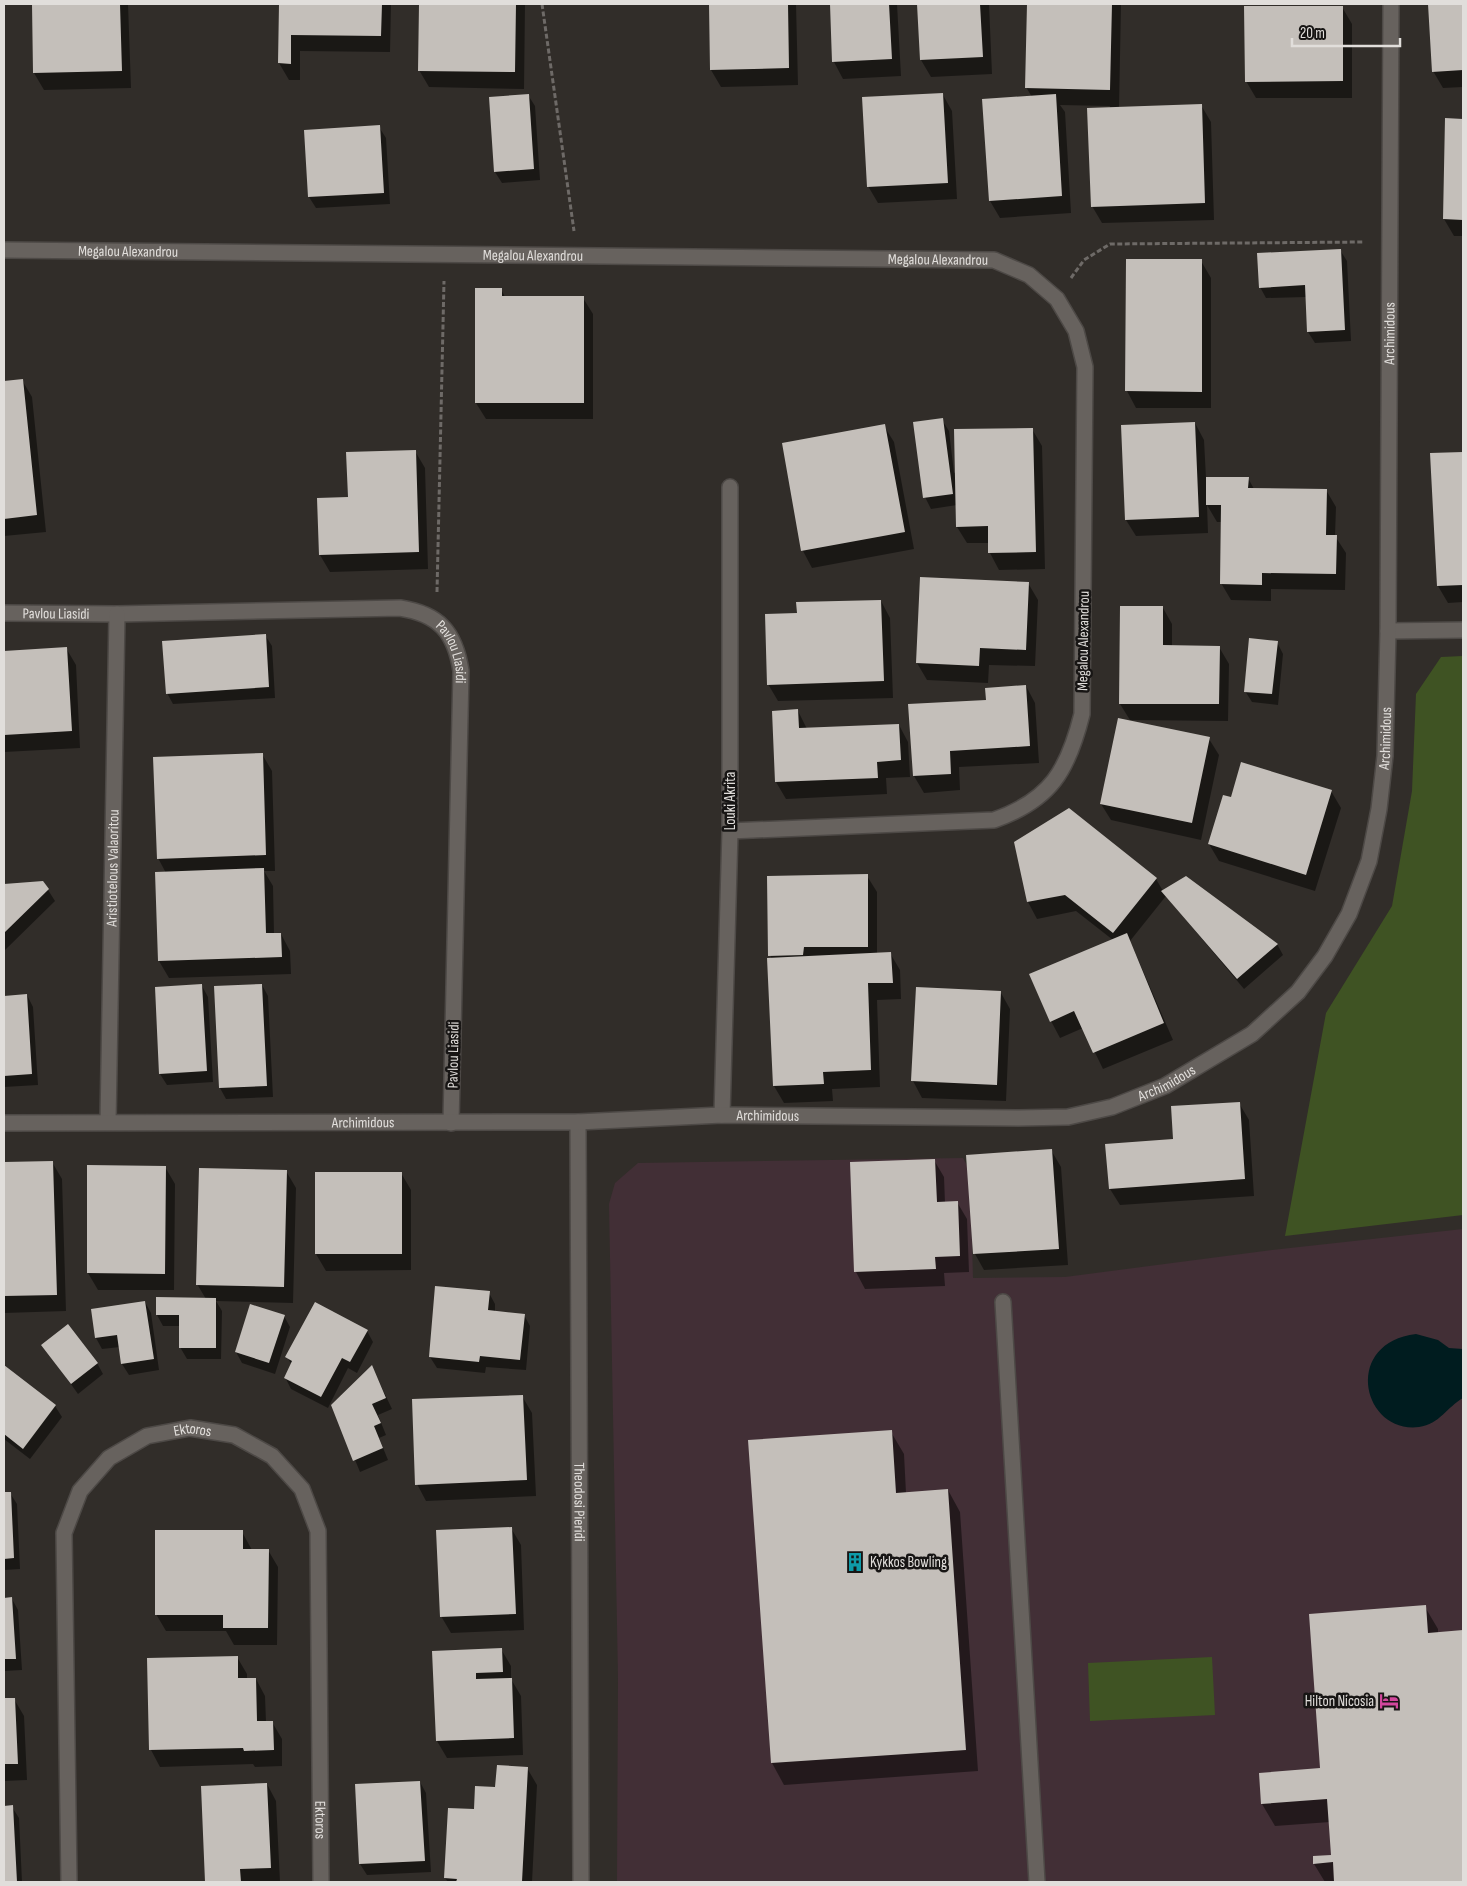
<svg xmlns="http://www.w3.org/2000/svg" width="1467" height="1886" viewBox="0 0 1467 1886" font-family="'Sofia Sans Condensed',sans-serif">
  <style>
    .commercial { fill: #422f36 }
    .green { fill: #3f5323 }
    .water { fill: #001c1f }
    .shadow { fill: #0007 }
    .building { fill: #c4bfba }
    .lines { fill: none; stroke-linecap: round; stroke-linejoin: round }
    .lane-casing { stroke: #4d4946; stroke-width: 18 }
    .street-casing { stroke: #4d4946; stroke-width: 18 }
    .path { stroke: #6e6a67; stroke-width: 3; stroke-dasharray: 5 2.5; stroke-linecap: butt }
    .lane { stroke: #67625e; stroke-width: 15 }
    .street { stroke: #67625e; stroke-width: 15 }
    .labels { text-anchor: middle; stroke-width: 5; stroke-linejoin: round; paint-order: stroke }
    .street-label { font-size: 15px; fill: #e1dedb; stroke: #171514 }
    .poi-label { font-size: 15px; fill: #e1dedb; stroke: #171514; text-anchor: start }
  </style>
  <rect width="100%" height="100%" fill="#312d29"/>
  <path class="commercial" d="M963,1158L970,1171L973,1278L1065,1277L1272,1250L1463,1229V1882H617L618,1677L609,1204L615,1183L638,1163Z"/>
  <path class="green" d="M1463,656V1215L1285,1236L1326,1013L1392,906L1412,791L1416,694L1441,657Z
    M1212,1657L1215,1715L1090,1721L1088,1663Z"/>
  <path class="water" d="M1416,1334L1438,1340L1449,1348L1463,1349V1398C1447,1407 1440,1424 1419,1427C1362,1434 1342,1343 1416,1334Z"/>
  <path class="shadow" d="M33,4H128L131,88L44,90L34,73Z
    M280,4H391L390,52L300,51V80H289L279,63Z
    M420,4H525L524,89L429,87L419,70Z
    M710,4H796L798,85L721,87L711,70Z
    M831,4H897L901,76L843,79L834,62Z
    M919,4H989L992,74L931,77L921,60Z
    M1029,4H1121L1119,108L1201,105L1211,122L1214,220L1102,223L1092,206L1110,106L1060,105L1065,112L1071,213L1000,218L990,201L1032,97L1026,87Z
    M1430,4H1463V87L1443,88L1433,71Z
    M1342,7L1352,24V98H1256L1246,81Z
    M528,95L535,106L540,180L502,183L495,172Z
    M943,95L952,111L957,199L878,203L868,186Z
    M1447,120H1463V236H1454L1444,219Z
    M379,127L386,138L390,204L316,208L309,197Z
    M1340,250L1347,261L1351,341L1315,343L1308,332L1306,297L1266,298L1260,287Z
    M1128,260L1201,261L1211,278V408H1136L1127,391Z
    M501,289L505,297L583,298L593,314V419H486L476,403Z
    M22,380L32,397L46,532L4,536V382Z
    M942,420L949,431L954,473L1032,429L1042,446L1045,569L999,570L990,553L989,543H967L957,527V505L931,509L925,497Z
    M1195,423L1204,440L1206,478H1248L1254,489L1326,490L1336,507L1335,536L1346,553L1345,590L1271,589V601L1231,600L1221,583L1222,522H1217L1207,505L1208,533L1136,536L1126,520Z
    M884,426L894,442L914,549L812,568L803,551L784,444Z
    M415,451L425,468L428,569L330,572L320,555L349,498Z
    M1463,453V602L1448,603L1438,586L1432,455Z
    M1028,583L1038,600L1035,666L989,665L988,683L927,680L917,663Z
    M881,601L890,618L893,698L778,701L768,684L798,614Z
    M1163,608L1172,624V647H1219L1229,664L1228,721L1130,720L1120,704Z
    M265,635L272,646L275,698L173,704L167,693Z
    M1277,642L1283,654L1278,705L1252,702L1245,691Z
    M66,648L76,665L80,748L4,752V652Z
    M1026,686L1035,703L1039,763L959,767L960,790L924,793L914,776L987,701Z
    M798,711L807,729L899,725L908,742L910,777L886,778L887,794L786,799L776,782L773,712Z
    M1209,739L1219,755L1201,840L1111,820L1101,804Z
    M262,754L272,771L275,871H264L273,886L274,934H281L290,951L291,974L169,978L159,961L166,873L158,858Z
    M1331,791L1341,808L1315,891L1219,861L1209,844L1231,799Z
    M1016,843L1156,879L1163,891L1277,944L1283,955L1244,989L1166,896L1130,941L1173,1040L1103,1069L1083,1028L1060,1038L1051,1021L1113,940L1076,911L1037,919L1028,902Z
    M867,876L877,892V954L890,953L900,970L901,999L877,1000L880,1087L832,1089L833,1101L784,1103L774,1086L772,959L770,955Z
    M43,882L55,901L4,951V885Z
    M262,985L268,996L273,1097L226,1099L220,1088Z
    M202,986L208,997L213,1082L167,1085L160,1074Z
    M1001,993L1010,1009L1006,1101L922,1098L913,1081Z
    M27,995L33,1007L38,1085L4,1087V997Z
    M1239,1103L1249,1120L1254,1196L1120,1205L1110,1189L1175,1140Z
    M1051,1150L1061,1167L1068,1265L984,1270L975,1254Z
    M934,1160L944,1177L945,1203L957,1202L967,1219L969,1272L944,1273L945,1286L865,1289L856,1272L851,1163Z
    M52,1162L62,1179L66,1311L4,1313V1163Z
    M89,1167H165L175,1184L174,1290H98L88,1273Z
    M286,1171L296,1188L293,1303L216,1301L222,1311L221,1359H187L180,1347V1326H163L157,1315L206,1299L197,1284Z
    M316,1173H401L411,1190V1270L326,1271L316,1254Z
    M489,1293L495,1304V1312L524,1315L530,1326L526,1370L486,1367L485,1373L437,1368L430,1357Z
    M145,1302L151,1313L159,1370L129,1375L122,1364L120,1347L102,1349L96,1338L92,1310Z
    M284,1316L290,1327L275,1374L242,1363L236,1352Z
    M367,1331L373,1342L357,1373L348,1368L328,1408L291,1389L285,1377L292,1365L287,1357Z
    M43,1345L97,1363L103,1374L78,1394Z
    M4,1367L55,1406L62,1417L30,1459L4,1439Z
    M372,1367L392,1409L378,1415L386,1435L379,1438L388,1460L360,1472L333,1406Z
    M522,1396L532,1413L536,1496L426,1501L417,1484Z
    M891,1432L904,1454L906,1493L948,1490L960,1512L978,1771L784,1785L772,1763Z
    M4,1493H10L17,1504L20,1569L4,1570Z
    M511,1528L521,1545L524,1630L451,1633L441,1616Z
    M242,1532L252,1550H268L278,1567L277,1645H234L226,1631H166L156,1614Z
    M4,1599H12L18,1610L22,1670L4,1671Z
    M1425,1607L1438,1629V1633L1463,1632V1882H1325L1314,1864L1332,1856L1330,1822L1275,1826L1262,1804L1321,1770Z
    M501,1649L511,1666V1679L521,1696L523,1755L447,1758L437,1741L434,1652Z
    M237,1657L247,1674V1679H256L265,1696L266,1722H272L282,1739V1766L255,1767L253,1764L160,1767L151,1750Z
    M14,1699L24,1716L27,1780L4,1781V1700Z
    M527,1768L537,1785L532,1882H448L445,1878L475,1811L496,1789Z
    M420,1782L426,1793L431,1872L367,1875L360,1864L357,1786Z
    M267,1784L276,1801L280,1882H206L202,1787Z
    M4,1807H12L19,1818L22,1882H4Z"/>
  <path class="building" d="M32,4H120L122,71L33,73Z
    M279,4H382L381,36L291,35V64L278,63Z
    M419,4H516L515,72L418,71Z
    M709,4H788L789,68L710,70Z
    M830,4H889L892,59L832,62Z
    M917,4H980L983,57L920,60Z
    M1027,4H1112L1110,90L1025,88Z
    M1428,4H1463V70L1432,72Z
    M1244,6H1343V81L1245,82Z
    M943,93L948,183L867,187L862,97Z
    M529,94L534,169L494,172L489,97Z
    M1056,94L1062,196L989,201L982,99Z
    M1202,104L1205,203L1091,207L1087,108Z
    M1445,118L1463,119V220L1443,219Z
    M380,125L384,193L308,197L304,130Z
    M1341,249L1345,330L1307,332L1305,285L1259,288L1257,253Z
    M1126,259H1202V392L1125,391Z
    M475,288H502V296H584V403H475Z
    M23,379L37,515L4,519V381Z
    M943,418L953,494L923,498L913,422Z
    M1195,422L1199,517L1125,520L1121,425Z
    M885,424L905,532L801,551L782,443Z
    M1033,428L1036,552L988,553V526L956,527L954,429Z
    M416,450L419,552L319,555L317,498L348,497L346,452Z
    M1463,452V585L1437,586L1430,453Z
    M1206,477H1249L1248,488L1327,489L1326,535H1337L1336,574L1262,573V585L1220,584L1221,505H1206Z
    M920,577L1029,582L1026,650L980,648L979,666L916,663Z
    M881,600L884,681L767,685L765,614L797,613L796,602Z
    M1120,606H1163V645L1220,646L1219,704H1119Z
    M266,634L269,687L166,694L162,641Z
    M1249,638L1278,641L1272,694L1244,692Z
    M67,647L72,731L4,735V651Z
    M1026,685L1030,746L950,751L951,774L913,776L908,704L986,700L985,688Z
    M798,709L799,728L899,724L901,760L877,762L878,778L775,782L772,711Z
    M1118,718L1210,737L1192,823L1100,804Z
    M263,753L266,855L157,859L153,757Z
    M1241,762L1332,790L1306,875L1208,844L1223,795L1231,797Z
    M1069,808L1157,878L1113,933L1065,895L1027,902L1014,842Z
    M264,868L266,933H281L282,957L158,961L155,872Z
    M868,874V947H804L803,955L768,956L767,876Z
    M1186,876L1278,944L1237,979L1161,891Z
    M43,881L49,889L4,933V884Z
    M1127,933L1164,1023L1093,1053L1074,1011L1050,1022L1029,974Z
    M891,952L893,983H868L871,1070L823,1072L824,1084L773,1086L767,958Z
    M202,984L207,1071L159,1074L155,987Z
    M262,984L267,1086L219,1088L214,986Z
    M916,987L1001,991L997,1085L911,1081Z
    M27,994L32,1074L4,1076V996Z
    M1240,1102L1245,1179L1109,1189L1105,1144L1173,1139L1171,1106Z
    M1052,1149L1059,1249L973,1254L966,1155Z
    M935,1159L937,1202L958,1201L960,1256L935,1257L936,1269L854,1272L850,1162Z
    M53,1161L57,1295L4,1296V1162Z
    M87,1165L166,1166L165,1274L87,1273Z
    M199,1168L287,1170L284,1287L196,1285Z
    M315,1172H402V1254H315Z
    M435,1286L490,1291L488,1310L525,1314L520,1360L480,1356L479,1362L429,1357Z
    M156,1297L216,1298V1348H179V1315H156Z
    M145,1301L154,1359L121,1364L117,1335L95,1338L91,1309Z
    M315,1302L368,1330L350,1362L342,1358L321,1397L284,1378L292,1361L285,1357Z
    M250,1304L285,1315L269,1363L235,1352Z
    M68,1324L98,1363L71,1384L41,1345Z
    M4,1365L56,1405L23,1449L4,1434Z
    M372,1365L386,1398L372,1404L381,1423L374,1426L383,1448L353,1461L331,1405Z
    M523,1395L527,1480L415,1485L412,1399Z
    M892,1430L896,1493L948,1489L966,1750L771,1763L748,1440Z
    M4,1492H11L14,1558L4,1559Z
    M512,1527L516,1614L440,1617L436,1530Z
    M155,1530H243V1549H269L268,1628H223V1615H155Z
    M12,1597L16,1659H4V1598Z
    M1426,1605L1428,1633L1463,1630V1882H1334L1333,1862L1313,1864V1856L1331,1855L1327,1799L1261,1804L1259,1773L1320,1768L1309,1614Z
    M502,1648L503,1672L476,1673V1679L512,1678L514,1738L436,1741L432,1651Z
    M238,1656V1678H256L257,1721H273L274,1750L244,1751L243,1748L149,1750L147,1658Z
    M4,1698H15L18,1764H4Z
    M497,1765L528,1767L522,1882H456L457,1879L444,1878L448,1808L474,1809L475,1786L495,1787Z
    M420,1781L425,1861L359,1864L355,1784Z
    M267,1783L271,1868L240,1869L241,1882H205L201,1786Z
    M13,1805L17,1882H4V1806Z"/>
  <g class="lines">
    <g class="lane-casing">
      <path id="lane" d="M1003,1302L1037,1882"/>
    </g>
    <g class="street-casing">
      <g id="street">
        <path id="s1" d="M4,250L994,260L1029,275L1057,299L1076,331L1085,367L1082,714C1068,770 1051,800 994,820L730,831"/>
        <path id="s2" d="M4,613L117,614L400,608C439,614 455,632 461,671L451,1123"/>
        <path d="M1388,631L1463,630"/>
        <path d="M722,1115L730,831V487"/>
        <path id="s3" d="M108,1122L117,614"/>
        <path id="s4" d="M578,1122L581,1882"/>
        <path id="s5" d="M4,1123L578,1122L722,1115L1019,1118L1068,1117L1112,1107L1165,1086L1252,1034L1298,992L1325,956L1349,914L1369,861L1379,809L1385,756L1388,631L1391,4"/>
        <path id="s6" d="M69,1882L64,1533L80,1491L109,1458L147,1436L190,1428L234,1435L272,1456L302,1489L318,1531L321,1882"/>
      </g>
    </g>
    <path class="path" d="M542,4L574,231
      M1071,278L1084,260L1110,244L1364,242
      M437,592L444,281"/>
    <use href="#lane" class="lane"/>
    <use href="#street" class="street"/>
  </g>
  <defs>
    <g id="building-bare" transform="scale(1.5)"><path d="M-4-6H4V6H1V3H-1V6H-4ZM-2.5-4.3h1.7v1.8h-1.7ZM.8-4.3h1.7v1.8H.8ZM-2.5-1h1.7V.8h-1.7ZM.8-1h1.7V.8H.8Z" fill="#0f9aa8" stroke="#171514" stroke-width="2.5" paint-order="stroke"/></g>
    <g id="hotel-bare" transform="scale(1.5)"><path d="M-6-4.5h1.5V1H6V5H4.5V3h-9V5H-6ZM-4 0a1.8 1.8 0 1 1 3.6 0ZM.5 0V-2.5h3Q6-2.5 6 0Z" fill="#d1479c" stroke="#171514" stroke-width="2.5" paint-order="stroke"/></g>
  </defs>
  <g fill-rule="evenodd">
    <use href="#building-bare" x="855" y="1562"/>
    <use href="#hotel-bare" x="1389" y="1701"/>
  </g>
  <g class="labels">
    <g class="street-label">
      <text dy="5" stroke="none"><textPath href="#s1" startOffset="124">Megalou Alexandrou</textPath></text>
      <text dy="5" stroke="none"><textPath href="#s1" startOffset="529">Megalou Alexandrou</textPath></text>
      <text dy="5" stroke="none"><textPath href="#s1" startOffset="934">Megalou Alexandrou</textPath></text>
      <text dy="5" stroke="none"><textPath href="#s5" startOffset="2009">Archimidous</textPath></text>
      <text dy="5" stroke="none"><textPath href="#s2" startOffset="52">Pavlou Liasidi</textPath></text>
      <text transform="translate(1083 641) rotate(-89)" y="5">Megalou Alexandrou</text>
      <text dy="5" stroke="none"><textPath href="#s2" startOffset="471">Pavlou Liasidi</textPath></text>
      <text dy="5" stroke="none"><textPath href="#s5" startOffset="1604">Archimidous</textPath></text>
      <text transform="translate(730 801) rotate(-90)" y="5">Louki Akrita</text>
      <text dy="5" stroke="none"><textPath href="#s3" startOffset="254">Aristiotelous Valaoritou</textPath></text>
      <text transform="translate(453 1055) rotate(-89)" y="5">Pavlou Liasidi</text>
      <text dy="5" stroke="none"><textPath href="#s5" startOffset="1169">Archimidous</textPath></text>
      <text dy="5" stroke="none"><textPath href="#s5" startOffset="764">Archimidous</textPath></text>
      <text dy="5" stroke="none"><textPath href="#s5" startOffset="359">Archimidous</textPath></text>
      <text dy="5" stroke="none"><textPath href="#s6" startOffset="528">Ektoros</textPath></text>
      <text dy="5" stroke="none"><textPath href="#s4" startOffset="380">Theodosi Pieridi</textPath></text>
      <text dy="5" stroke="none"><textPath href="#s6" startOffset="992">Ektoros</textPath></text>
    </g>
    <g class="poi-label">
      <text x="870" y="1567">Kykkos Bowling</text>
      <text x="1374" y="1706" text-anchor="end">Hilton Nicosia</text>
    </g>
  </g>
  <rect width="1467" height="1886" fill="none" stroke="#e1dedb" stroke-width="10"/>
  <path d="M1292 38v8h108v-8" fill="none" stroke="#e1dedb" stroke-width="2.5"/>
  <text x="1300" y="38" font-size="15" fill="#e1dedb" stroke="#171514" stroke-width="4" paint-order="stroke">20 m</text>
</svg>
